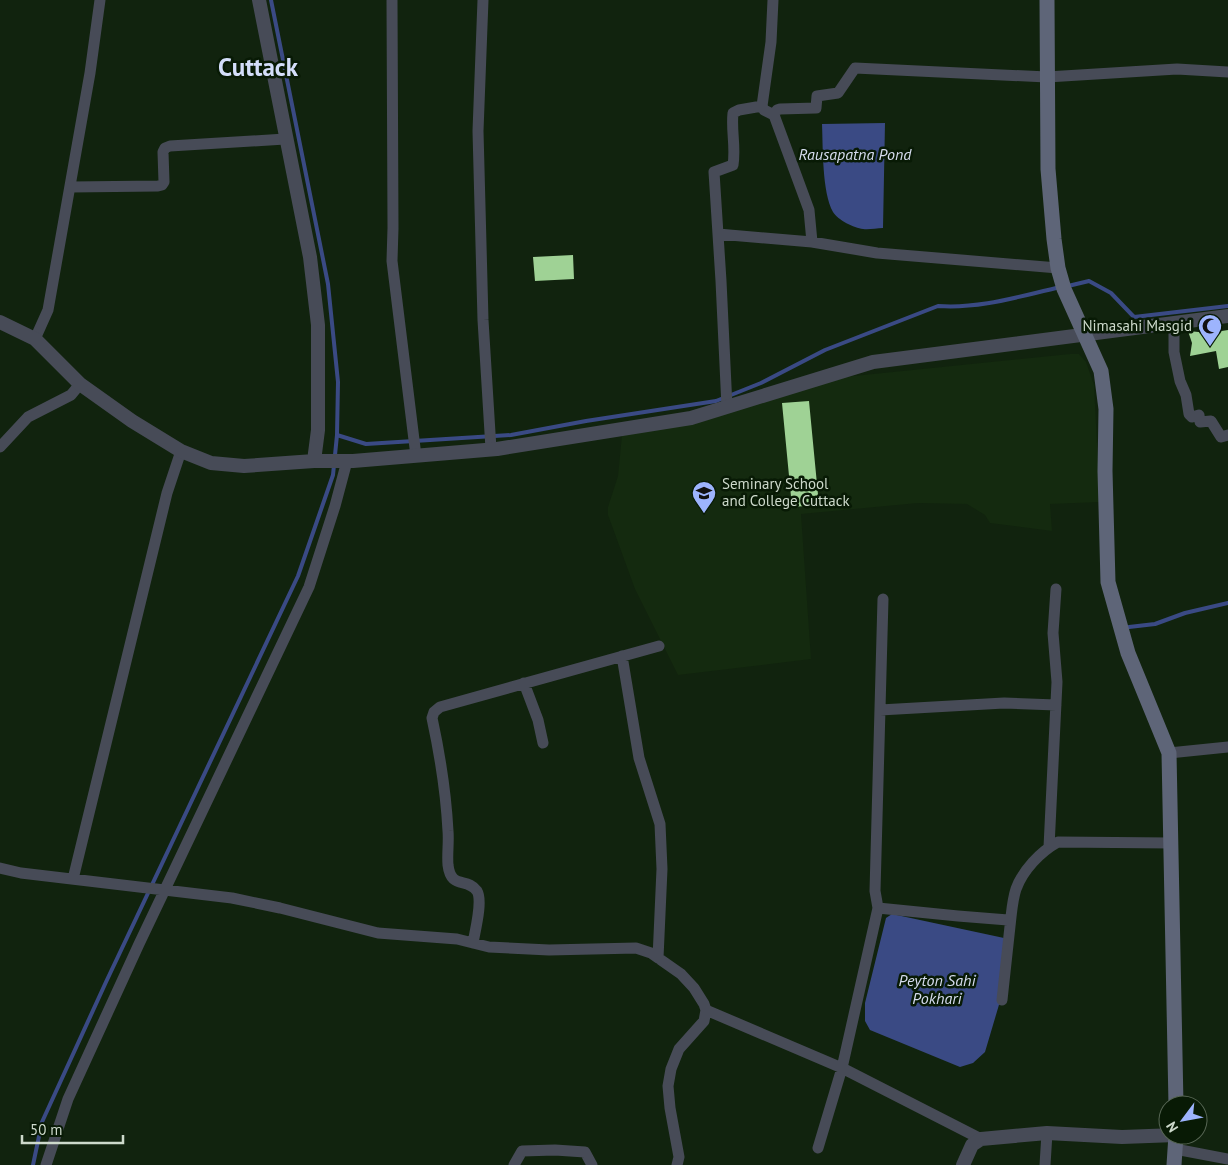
<svg xmlns="http://www.w3.org/2000/svg" width="1228" height="1165" viewBox="0 0 1228 1165" font-family="'PT Sans',sans-serif">
  <style>
    .built { fill: #142a0f }
    .water { fill: #3a4a84 }
    .lines { fill: none; stroke-linecap: round; stroke-linejoin: round }
    .stream { stroke: #3a4a84; stroke-width: 4 }
    .building { fill: #9fd295 }
    .minor { stroke: #474b57; stroke-width: 11 }
    .tertiary { stroke: #474b57; stroke-width: 14 }
    .secondary { stroke: #5e6578; stroke-width: 15 }
    .labels { text-anchor: middle; stroke-width: 5; stroke-linejoin: round; paint-order: stroke }
    .poi-label { font-size: 15px; fill: #cdd9cb; stroke: #081a05; text-anchor: end }
    .water-label { font-size: 16px; font-style: italic; fill: #d6dcee; stroke: #081a05 }
    .town-label { font-size: 25px; font-weight: bold; fill: #d4defa; stroke: #081a05 }
  </style>
  <rect width="100%" height="100%" fill="#11230e"/>
  <path class="built" d="M1070,354H1079L1086,362L1094,385L1100,502L1050,504L1052,531L990,523L985,515L967,504L918,503L801,514L811,659L678,675L635,589L608,515V507L618,476L622,435L844,377Z"/>
  <path class="water" d="M885,123L883,228C876,228 869,230 863,229C854,228 838,220 833,212C822,192 823,148 822,124Z
    M892,914L1004,938L1001,998L985,1052L973,1063L960,1067L870,1030L865,1021V1003L886,918Z"/>
  <g class="lines">
    <path class="stream" d="M1068,286L1089,281L1111,293L1134,317L1228,306
      M337,435L366,444L511,435L586,421L716,401L761,383L825,350L938,306C981,309 1020,296 1061,287
      M1129,627L1155,624L1185,613L1228,603
      M33,1165L42,1122L106,982L298,576L333,475L337,435L338,382L328,284L271,0"/>
  </g>
  <path class="building" d="M573,255L574,279L535,281L533,257Z
    M1228,330V367L1219,369L1216,351L1190,356L1192,343L1188,331L1209,333Z
    M809,401L819,505L792,507L782,403Z"/>
  <g class="lines">
    <path class="minor" d="M392,0L393,228L392,261L416,456
      M483,0L478,131L483,320L491,449
      M773,0L771,42L762,106L764,110L774,115L809,210L812,242
      M774,115L777,110L780,109L816,108L817,96L838,93L855,68L1047,77L1177,69L1228,72
      M71,187L158,186L162,185L164,182L163,152L165,148L170,146L285,139
      M718,234L812,242L877,253L1058,268
      M1174,323V352L1180,381L1186,395L1189,414L1192,417L1199,415L1200,422L1211,421L1221,437L1228,435
      M35,339L48,310L90,73L100,0
      M727,407L721,281L714,172L733,165C736,147 731,131 733,113L739,110L762,106
      M0,447L28,417L71,395L80,384
      M622,656L639,758L660,824L662,869L658,958
      M524,683L538,720L543,743
      M880,710L1004,703L1056,705
      M1169,753L1228,747
      M1049,847L1057,682L1053,633L1056,589
      M0,868L21,873L232,898L280,908L378,933L457,939L489,947L549,950L636,948L651,953L681,974L694,988L704,1004L706,1010L704,1021L679,1049L671,1069L668,1086L670,1108L679,1157L677,1165
      M73,879L167,493L181,451
      M878,908L875,891L883,599
      M473,943C475,931 483,901 477,891C467,877 451,890 448,865C447,854 449,842 448,831C446,793 440,755 432,718L434,712L440,707L659,646
      M1002,1000L1011,917
      M706,1010L842,1068L981,1139
      M818,1148L842,1068L878,908L958,916L1008,920L1011,917C1012,908 1013,898 1016,889C1023,870 1040,852 1058,842L1171,843
      M1175,1149L1228,1159
      M46,1165L68,1099L139,944L309,587L335,506L347,461
      M514,1165L522,1151L555,1150L585,1152L592,1165
      M1045,1165L1047,1133"/>
    <path class="tertiary" d="M259,0L310,257L318,325V430L314,461
      M0,322L35,339L80,384L132,421L181,451L211,463L244,466L314,461H353L497,449L691,418L873,362L1228,316
      M963,1165L972,1145L981,1139L1047,1133L1122,1137L1176,1135"/>
    <path class="secondary" d="M1047,0L1048,169L1054,239L1058,268L1064,289L1101,371L1106,409L1105,471L1108,582L1128,653L1169,753L1176,1105
      M1174,1165L1176,1135"/>
  </g>
  <defs>
    <g id="mosque-pin" transform="scale(1.25)"><path d="M0 17L-7.5 6A9.5 9.5 0 1 1 7.5 6Z" fill="#9db4fd" stroke="#081a05"/><path d="M3.5-4.9A6 6 0 1 0 3.5 4.9A5 5 0 1 1 3.5-4.9Z" fill="#111"/></g>
    <g id="university-pin" transform="scale(1.25)"><path d="M0 17L-7.5 6A9.5 9.5 0 1 1 7.5 6Z" fill="#9db4fd" stroke="#081a05"/><path d="M0-5L7-2L0 1L-7-2ZM-4 1L0 2.5L4 1V4Q0 6-4 4Z" fill="#111"/></g>
  </defs>
  <g fill-rule="evenodd">
    <use href="#mosque-pin" x="1210" y="326"/>
    <use href="#university-pin" x="704" y="493"/>
  </g>
  <g class="labels">
    <g class="poi-label">
      <text x="1192" y="331">Nimasahi Masgid</text>
      <text x="722" y="489" text-anchor="start">Seminary School<tspan x="722" dy="17">and College Cuttack</tspan></text>
    </g>
    <g class="water-label">
      <text x="855" y="160">Rausapatna Pond</text>
      <text x="937" y="986">Peyton Sahi<tspan x="937" dy="18">Pokhari</tspan></text>
    </g>
    <g class="town-label">
      <text x="258" y="76">Cuttack</text>
    </g>
  </g>
  <g transform="translate(1183 1120) rotate(238)"><circle r="24" fill="#081a05" stroke="#576654"/>
  <path d="M0-4L9 19L0 12L-9 19Z" fill="#9db4fd"/>
  <text y="-8" font-size="14" font-weight="bold" text-anchor="middle" fill="#cdd9cb">N</text>
  </g>
  <path d="M22 1135v8h101v-8" fill="none" stroke="#cdd9cb" stroke-width="2.5"/>
  <text x="30" y="1135" font-size="15" fill="#cdd9cb" stroke="#081a05" stroke-width="4" paint-order="stroke">50 m</text>
</svg>
